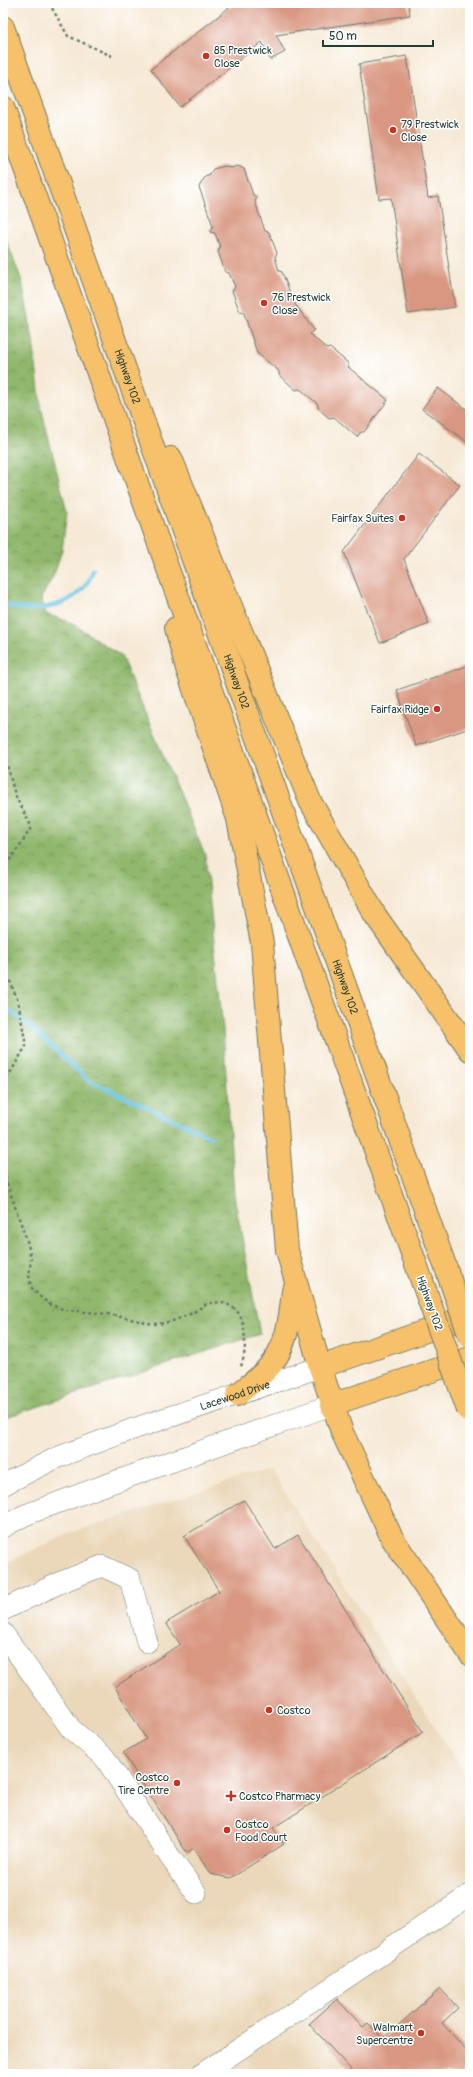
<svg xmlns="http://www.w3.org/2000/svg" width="473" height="2077" viewBox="0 0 473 2077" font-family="Pangolin,sans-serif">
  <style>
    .built { fill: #ebd8ba }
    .forest { fill: url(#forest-crowns); stroke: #587a50 }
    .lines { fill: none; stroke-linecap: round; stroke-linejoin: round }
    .stream { stroke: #66c5e4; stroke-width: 4.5 }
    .building { fill: #d99781 }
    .minor-casing { stroke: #6a796c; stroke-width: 22 }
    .major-casing { stroke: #6a796c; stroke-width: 24 }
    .highway-casing { stroke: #6a796c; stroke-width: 24 }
    .path { stroke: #6a796c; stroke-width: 2.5; stroke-dasharray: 3 3; stroke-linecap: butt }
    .minor { stroke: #fff; stroke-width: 21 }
    .major { stroke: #f7c06b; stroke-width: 22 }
    .highway { stroke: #f7c06b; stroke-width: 22 }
    .highway-bridge-casing { stroke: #6a796c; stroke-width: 24; stroke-linecap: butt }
    .highway-bridge { stroke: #f7c06b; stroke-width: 22 }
    .poi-dot { fill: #c8321e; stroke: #fff; stroke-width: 1.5 }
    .labels { text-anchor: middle; stroke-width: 3; stroke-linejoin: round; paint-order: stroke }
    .poi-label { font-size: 11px; fill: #1f3d34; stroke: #fff; text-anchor: start }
    .street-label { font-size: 11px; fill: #1f3d34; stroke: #fff }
  </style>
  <defs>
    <pattern id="forest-crowns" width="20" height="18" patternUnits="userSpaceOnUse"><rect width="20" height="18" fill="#90b76c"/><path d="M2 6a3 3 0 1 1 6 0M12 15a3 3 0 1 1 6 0" fill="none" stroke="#75965a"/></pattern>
  </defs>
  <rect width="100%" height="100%" fill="#fff"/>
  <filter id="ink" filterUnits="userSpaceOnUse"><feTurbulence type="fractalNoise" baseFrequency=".025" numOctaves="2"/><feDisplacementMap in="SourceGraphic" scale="8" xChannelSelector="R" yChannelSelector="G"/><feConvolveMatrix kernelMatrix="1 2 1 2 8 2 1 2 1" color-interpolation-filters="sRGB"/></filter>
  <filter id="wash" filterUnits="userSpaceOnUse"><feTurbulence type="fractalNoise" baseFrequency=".012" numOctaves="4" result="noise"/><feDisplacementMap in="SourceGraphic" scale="16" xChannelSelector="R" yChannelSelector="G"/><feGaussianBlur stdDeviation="0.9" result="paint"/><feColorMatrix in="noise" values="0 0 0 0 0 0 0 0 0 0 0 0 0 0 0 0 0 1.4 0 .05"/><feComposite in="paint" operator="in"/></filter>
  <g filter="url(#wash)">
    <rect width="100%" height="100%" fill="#f6e9d5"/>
    <path class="built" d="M270,1469L470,1782V2074H3V1564L73,1532Z"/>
    <path class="forest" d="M3,232L22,281L33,340L41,407L67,512L62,550L54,575L41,598L46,614L72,623L121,656L205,855L223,1029L234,1195L260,1334L3,1418Z"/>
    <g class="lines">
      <path class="stream" d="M3,604C34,616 83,606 93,570
        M3,1007L24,1021L88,1080L211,1137"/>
    </g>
    <g id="blocks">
      <path class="building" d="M235,3H408L410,15L276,35L285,52L270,60L262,42L180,107L151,69Z
        M407,56L428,198L438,196L455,307L408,314L391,198L379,199L359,64Z
        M225,166L230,168L238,166L244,169L253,195L257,197L255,202L265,231L269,232L277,253L275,257L279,271L282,272L290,293L289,296L314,330L310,334L327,349L330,348L348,363V367L388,400L364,432H361L357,437L334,417L329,418L318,408V404L300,389L296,390L279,375V371L257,353L244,313L240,312L232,291L235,287L229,273L225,272L218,251L220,247L215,233L210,232L213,226L199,187L205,177L210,175L213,169Z
        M438,388L470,412V444L422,409Z
        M419,454L460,485L404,559L429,624L380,643L344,552Z
        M470,665V728L416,746L397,690Z
        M244,1500L275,1549L298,1535L423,1732L273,1828L284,1844L231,1878L210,1874L194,1848L187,1853L123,1753L146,1739L115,1687L180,1644L166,1623L219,1591L184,1536Z
        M440,1988L458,2008L442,2023L470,2054V2074H355L309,2024L337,1999L363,2027L368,2023L383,2039Z"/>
    </g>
  </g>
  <g filter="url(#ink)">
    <use href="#blocks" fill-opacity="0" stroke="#6a796c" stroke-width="1"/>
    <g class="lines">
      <g class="minor-casing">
        <g id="minor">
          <path id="s1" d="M3,1485L56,1458L133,1429L320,1367"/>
          <path d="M3,1527L25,1515L97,1488L331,1405"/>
          <path d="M3,1610L61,1582L102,1566L130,1579L147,1642"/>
          <path d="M3,1633L71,1729L105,1758L170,1857L196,1893"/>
          <path d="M202,2074L470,1895"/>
        </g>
      </g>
      <g class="major-casing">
        <path id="major" d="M320,1367L470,1316
          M331,1405L470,1358"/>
      </g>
      <g class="highway-casing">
        <g id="highway">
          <path id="s2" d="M3,27L447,1271"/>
          <path d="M3,107L422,1281"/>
          <path d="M171,458L310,801L375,915L470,1050"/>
          <path d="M176,628L187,669L238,819L262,943L287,1250L320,1367L342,1432L392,1538L470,1654"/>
          <path d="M237,1395C246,1387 257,1380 265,1371C287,1351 290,1319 293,1291"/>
        </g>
      </g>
      <path class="path" d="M49,3L68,36L112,56
        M3,749L15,795L30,824V830L3,870
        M3,964L18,1001L26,1046L3,1085
        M3,1172L28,1244L31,1258L29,1276L31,1287L39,1296L51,1305L66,1310L108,1314L153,1324C166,1324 180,1319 192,1313C198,1310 204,1304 211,1303C225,1300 240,1308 243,1324C246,1340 246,1354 240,1369"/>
      <use href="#minor" class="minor"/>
      <use href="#major" class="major"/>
      <use href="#highway" class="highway"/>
      <g class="highway-bridge-casing">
        <path id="highway-bridge" d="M447,1271L470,1337
          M422,1281L468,1410"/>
      </g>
      <use href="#highway-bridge" class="highway-bridge"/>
    </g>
  </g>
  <g class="poi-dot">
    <circle cx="206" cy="56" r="4"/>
    <circle cx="393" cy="130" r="4"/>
    <circle cx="264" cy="303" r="4"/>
    <circle cx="402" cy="518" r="4"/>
    <circle cx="437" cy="709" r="4"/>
    <circle cx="269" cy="1710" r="4"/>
    <circle cx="177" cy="1783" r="4"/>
    <path d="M229 1790h4v4h4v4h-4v4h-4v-4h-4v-4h4z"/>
    <circle cx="227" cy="1830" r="4"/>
    <circle cx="421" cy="2033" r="4"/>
  </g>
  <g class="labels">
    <g class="poi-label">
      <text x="214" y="54">85 Prestwick<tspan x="214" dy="13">Close</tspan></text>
      <text x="401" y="128">79 Prestwick<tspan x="401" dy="13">Close</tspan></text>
      <text x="272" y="301">76 Prestwick<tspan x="272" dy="13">Close</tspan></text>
      <text x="394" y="522" text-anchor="end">Fairfax Suites</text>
      <text x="429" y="713" text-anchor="end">Fairfax Ridge</text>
      <text x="277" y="1714">Costco</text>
      <text x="169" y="1781" text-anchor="end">Costco<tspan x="169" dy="13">Tire Centre</tspan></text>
      <text x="239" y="1800">Costco Pharmacy</text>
      <text x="235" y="1828">Costco<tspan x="235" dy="13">Food Court</tspan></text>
      <text x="413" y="2031" text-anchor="end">Walmart<tspan x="413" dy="13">Supercentre</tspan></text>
    </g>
    <g class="street-label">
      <text dy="4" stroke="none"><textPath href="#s2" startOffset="371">Highway 102</textPath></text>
      <text dy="4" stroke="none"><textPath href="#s2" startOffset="695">Highway 102</textPath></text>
      <text dy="4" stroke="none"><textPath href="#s2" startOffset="1019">Highway 102</textPath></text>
      <text transform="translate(430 1303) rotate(70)" y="4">Highway 102</text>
      <text dy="4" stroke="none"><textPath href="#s1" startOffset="249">Lacewood Drive</textPath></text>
    </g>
  </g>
  <rect width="473" height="2077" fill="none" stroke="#fff" stroke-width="16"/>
  <path d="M323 40v6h110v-6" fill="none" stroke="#1f3d34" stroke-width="2"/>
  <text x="329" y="40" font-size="12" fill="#1f3d34" stroke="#ffffff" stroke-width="3" paint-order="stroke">50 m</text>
</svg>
